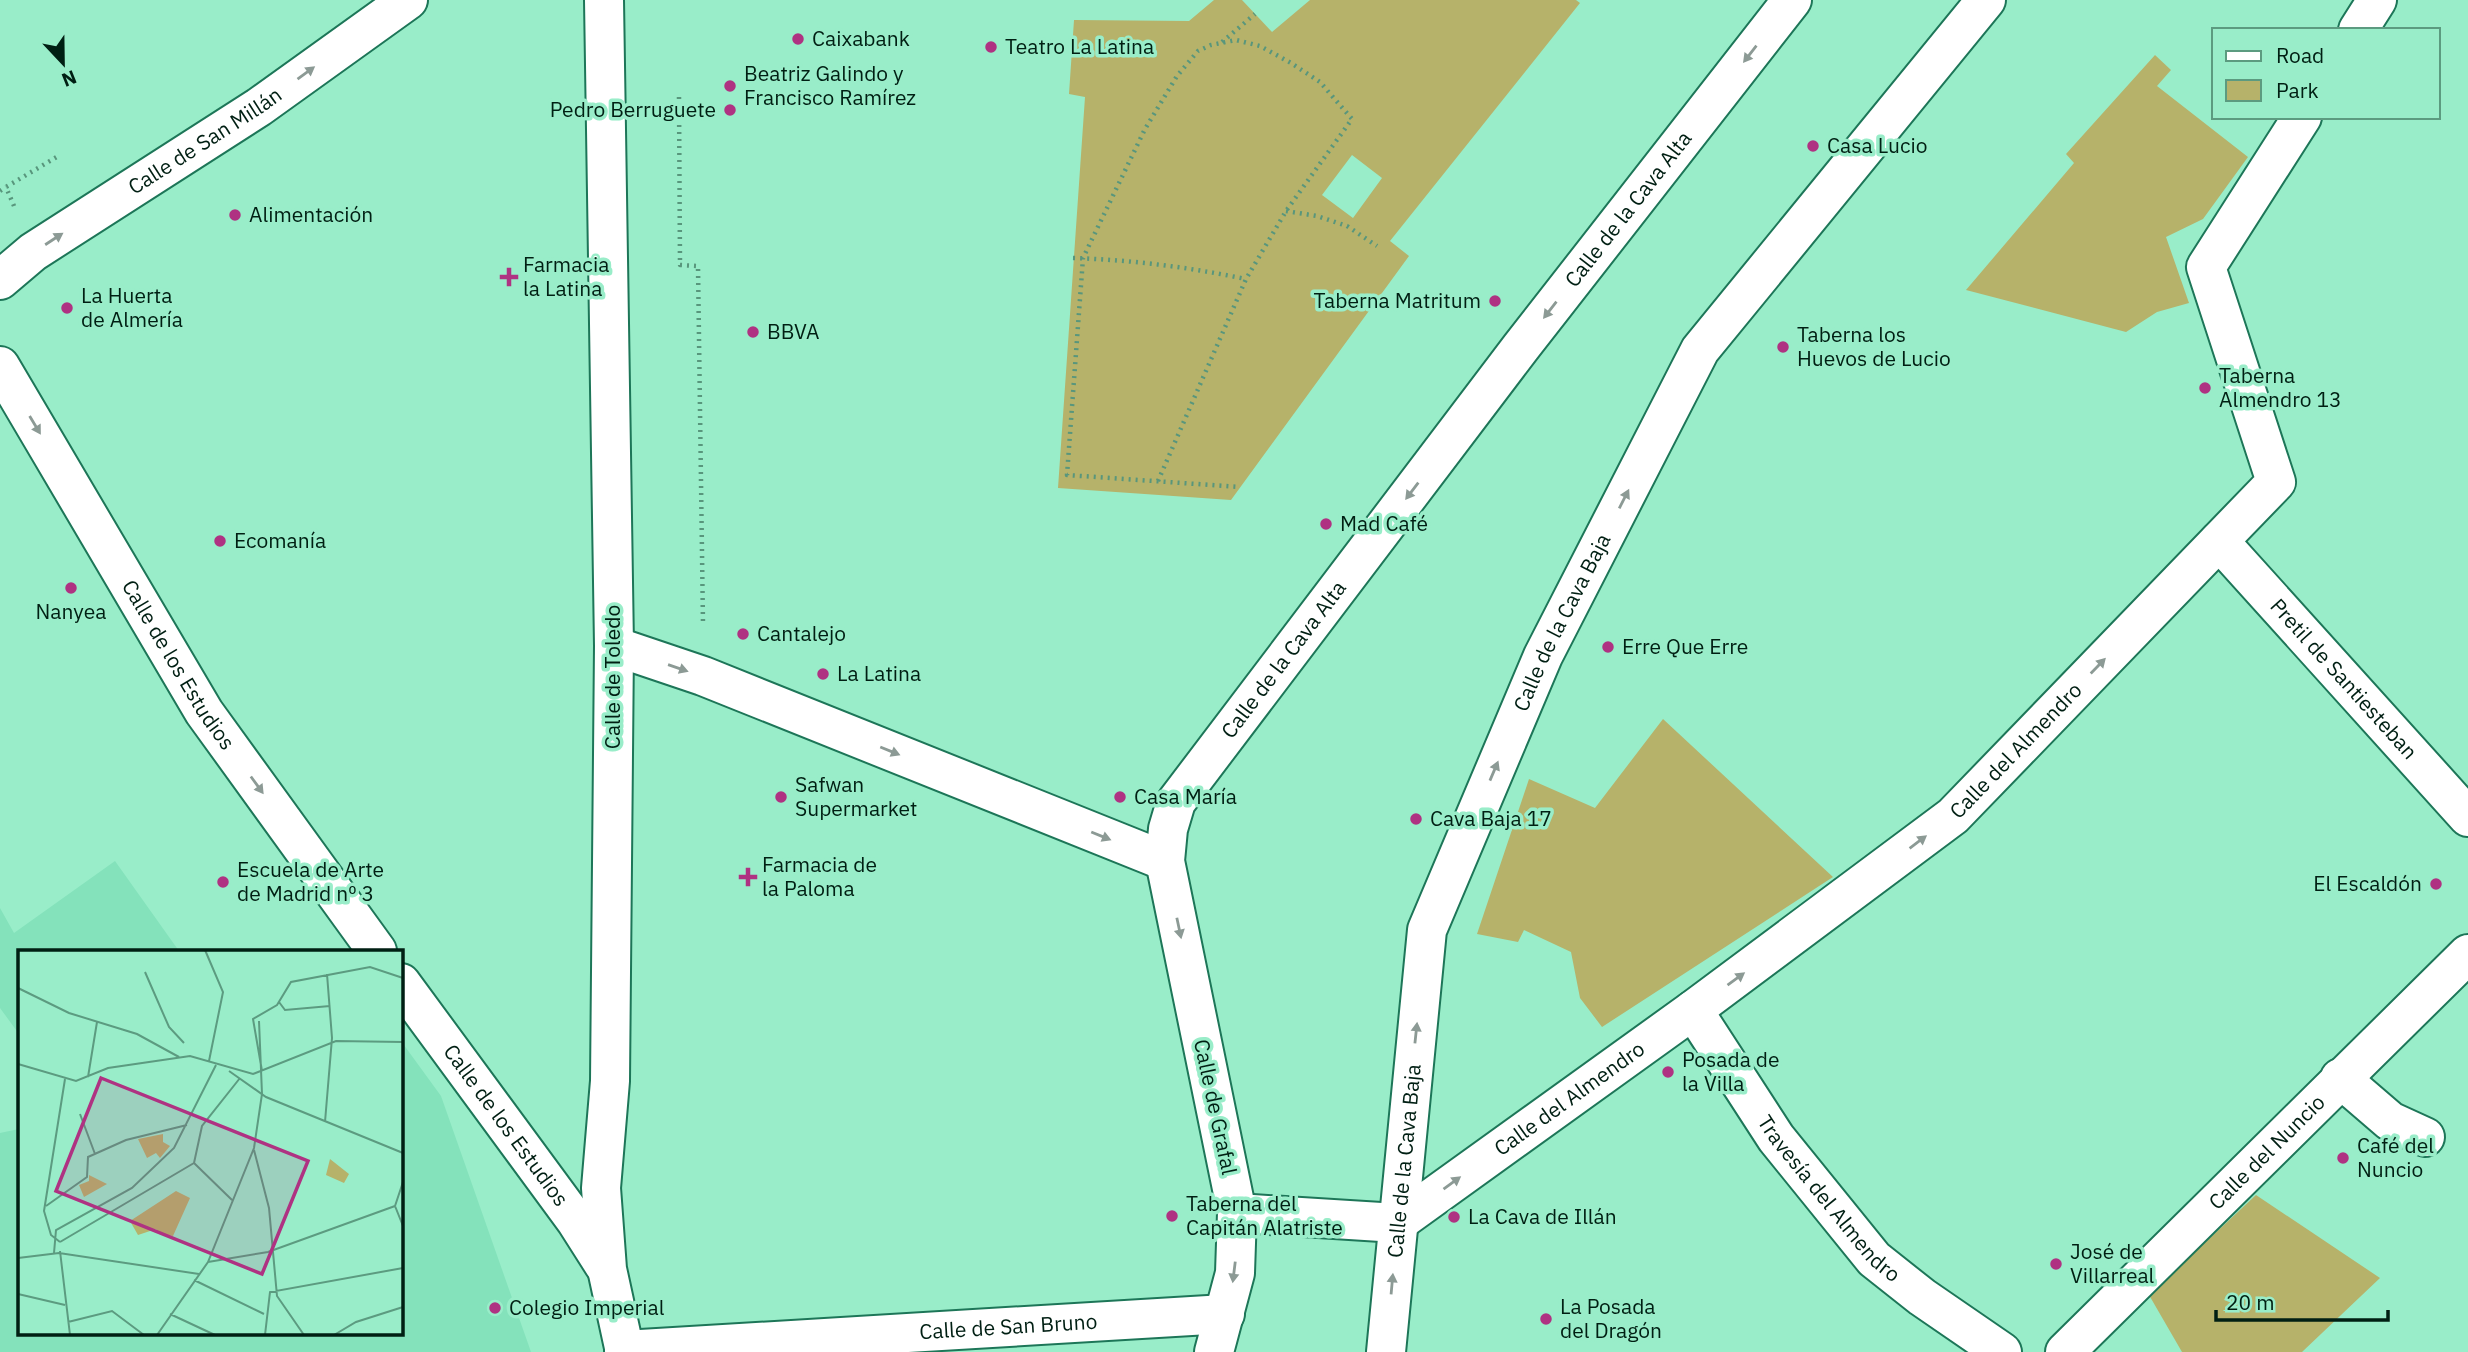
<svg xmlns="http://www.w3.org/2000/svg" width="2468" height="1352" viewBox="0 0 2468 1352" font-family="'IBM Plex Sans',sans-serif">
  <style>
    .built { fill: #84e2bb }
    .green { fill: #b6b26a; fill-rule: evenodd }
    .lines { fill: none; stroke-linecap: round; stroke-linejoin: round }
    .minor-casing { stroke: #1d7658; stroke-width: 42 }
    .path { stroke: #58967c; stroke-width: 4.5; stroke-dasharray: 2 5; stroke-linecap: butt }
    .minor { stroke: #fff; stroke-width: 38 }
    .oneway { fill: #8c9a95 }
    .poi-dot { fill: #af3282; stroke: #99edc9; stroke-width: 2.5 }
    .labels { text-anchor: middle; stroke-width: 7; stroke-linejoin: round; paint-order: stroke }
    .poi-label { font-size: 21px; fill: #001f13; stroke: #99edc9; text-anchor: start }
    .street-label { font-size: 21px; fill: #001f13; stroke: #99edc9 }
    .inset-road { fill: none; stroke: #5c9b80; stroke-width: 2 }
    .view { fill: #af3282; fill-opacity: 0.15; stroke: #af3282; stroke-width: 3.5 }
    .inset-edge { fill: none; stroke: #001f13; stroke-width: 3.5 }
  </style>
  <rect width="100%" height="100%" fill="#99edc9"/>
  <path class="built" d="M115,861L179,951H19V1034L0,1008V908L14,933Z
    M401,1041L441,1096L531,1352H0V1133L19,1129V1333H401Z"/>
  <path class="green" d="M1214,0H1242L1272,32L1310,0H1576L1580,3L1390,241L1409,256L1231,500L1058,488L1085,97L1069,94L1074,20L1189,21ZM1352,155L1382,178L1353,218L1322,195Z
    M2155,55L2171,70L2157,86L2248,157L2203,219L2166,237L2189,303L2157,312L2126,332L1966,290L2074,163L2066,154Z
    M1663,719L1833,877L1602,1027L1580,998L1571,952L1524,930L1518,942L1477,934L1529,779L1595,808Z
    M2256,1195L2380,1278L2302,1352H2182L2149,1295Z"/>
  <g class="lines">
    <g class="minor-casing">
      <g id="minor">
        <path d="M604,0L614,646L610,1081L601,1188L607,1269L625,1352"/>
        <path d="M2358,30L2377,0"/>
        <path id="s1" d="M0,280L33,252L259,107L408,0"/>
        <path id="s2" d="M0,366L204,712L377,951"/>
        <path id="s3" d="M2219,541L2468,817"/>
        <path d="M614,646L703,676L1165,861"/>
        <path id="s4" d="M401,983L576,1221L604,1265"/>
        <path id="s5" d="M1693,1010L1776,1138L1874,1259L1922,1297L2002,1352"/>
        <path d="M2340,1078L2390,1121L2425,1137"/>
        <path id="s6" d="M1237,1213L1397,1223L1693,1010L1953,816L2276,482L2206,267L2302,117"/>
        <path id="s7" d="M624,1350L1225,1314"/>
        <path id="s8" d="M1214,1352L1235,1273L1237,1213L1165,861L1168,829L1176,802L1521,347L1792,0"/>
        <path id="s9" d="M1386,1352L1427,930L1543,656L1700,350L1986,0"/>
        <path id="s10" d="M2065,1352L2468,954"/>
      </g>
    </g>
    <path class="path" d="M1222,42L1255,14
      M679,97L680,265L698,266L703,624
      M0,191L6,187
      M14,206L6,187L60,155
      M1286,211L1317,216L1347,226L1377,246
      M1073,258C1133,260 1187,267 1246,279
      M1158,481L1246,279L1286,211L1352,119L1320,82L1291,63L1260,46L1236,40L1211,45L1198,51L1177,76L1145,129L1083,258L1067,475L1240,487"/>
    <use href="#minor" class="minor"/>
  </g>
  <defs><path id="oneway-solid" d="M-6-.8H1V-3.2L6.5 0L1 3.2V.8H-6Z" transform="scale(1.75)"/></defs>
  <g class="oneway">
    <use href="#oneway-solid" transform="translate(1750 54) rotate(128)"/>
    <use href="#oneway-solid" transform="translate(306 73) rotate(-36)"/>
    <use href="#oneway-solid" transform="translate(54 239) rotate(-33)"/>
    <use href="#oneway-solid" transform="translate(1550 310) rotate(128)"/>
    <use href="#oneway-solid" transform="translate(35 425) rotate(59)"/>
    <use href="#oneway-solid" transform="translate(1412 491) rotate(127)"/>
    <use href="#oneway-solid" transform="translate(1624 499) rotate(-63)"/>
    <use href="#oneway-solid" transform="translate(2098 666) rotate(-46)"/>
    <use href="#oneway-solid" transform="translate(678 668) rotate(19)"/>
    <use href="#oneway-solid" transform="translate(890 751) rotate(22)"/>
    <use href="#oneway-solid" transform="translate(1494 771) rotate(-67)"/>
    <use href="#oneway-solid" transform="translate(257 785) rotate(54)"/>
    <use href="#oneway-solid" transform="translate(1101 836) rotate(22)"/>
    <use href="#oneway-solid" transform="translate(1918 842) rotate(-37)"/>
    <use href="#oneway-solid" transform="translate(1179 928) rotate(78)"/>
    <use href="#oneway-solid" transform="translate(1736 979) rotate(-36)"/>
    <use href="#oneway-solid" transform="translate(1416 1033) rotate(-84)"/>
    <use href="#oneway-solid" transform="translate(1452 1183) rotate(-36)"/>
    <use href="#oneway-solid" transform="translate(1234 1272) rotate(97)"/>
    <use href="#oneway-solid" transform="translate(1392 1284) rotate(-85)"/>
  </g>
  <g class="poi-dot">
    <circle cx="798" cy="39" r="7"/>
    <circle cx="991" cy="47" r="7"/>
    <circle cx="730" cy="86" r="7"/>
    <circle cx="730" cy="110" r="7"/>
    <circle cx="1813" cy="146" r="7"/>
    <circle cx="235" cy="215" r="7"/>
    <path d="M505.5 266.5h7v7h7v7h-7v7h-7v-7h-7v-7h7z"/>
    <circle cx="1495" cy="301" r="7"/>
    <circle cx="67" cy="308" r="7"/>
    <circle cx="753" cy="332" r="7"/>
    <circle cx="1783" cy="347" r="7"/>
    <circle cx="2205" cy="388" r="7"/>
    <circle cx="1326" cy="524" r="7"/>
    <circle cx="220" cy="541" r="7"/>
    <circle cx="71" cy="588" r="7"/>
    <circle cx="743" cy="634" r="7"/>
    <circle cx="1608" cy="647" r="7"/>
    <circle cx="823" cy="674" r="7"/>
    <circle cx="781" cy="797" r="7"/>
    <circle cx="1120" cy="797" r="7"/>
    <circle cx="1416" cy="819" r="7"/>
    <path d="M744.5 866.5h7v7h7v7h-7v7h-7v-7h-7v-7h7z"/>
    <circle cx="223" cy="882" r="7"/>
    <circle cx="2436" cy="884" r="7"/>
    <circle cx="1668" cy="1072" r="7"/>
    <circle cx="2343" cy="1158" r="7"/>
    <circle cx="1172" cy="1216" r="7"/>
    <circle cx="1454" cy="1217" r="7"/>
    <circle cx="2056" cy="1264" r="7"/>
    <circle cx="495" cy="1308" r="7"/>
    <circle cx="1546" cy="1319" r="7"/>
  </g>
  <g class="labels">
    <g class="poi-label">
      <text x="812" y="46">Caixabank</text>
      <text x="1005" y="54">Teatro La Latina</text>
      <text x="744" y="81">Beatriz Galindo y<tspan x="744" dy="24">Francisco Ramírez</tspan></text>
      <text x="716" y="117" text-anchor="end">Pedro Berruguete</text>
      <text x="1827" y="153">Casa Lucio</text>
      <text x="249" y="222">Alimentación</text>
      <text x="523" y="272">Farmacia<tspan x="523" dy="24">la Latina</tspan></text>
      <text x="81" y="303">La Huerta<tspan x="81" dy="24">de Almería</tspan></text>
      <text x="1481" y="308" text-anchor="end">Taberna Matritum</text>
      <text x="767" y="339">BBVA</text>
      <text x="1797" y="342">Taberna los<tspan x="1797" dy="24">Huevos de Lucio</tspan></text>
      <text x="2219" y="383">Taberna<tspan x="2219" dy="24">Almendro 13</tspan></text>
      <text x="1340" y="531">Mad Café</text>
      <text x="234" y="548">Ecomanía</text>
      <text x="71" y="619" text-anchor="middle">Nanyea</text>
      <text x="757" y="641">Cantalejo</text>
      <text x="1622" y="654">Erre Que Erre</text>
      <text x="837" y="681">La Latina</text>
      <text x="795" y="792">Safwan<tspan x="795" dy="24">Supermarket</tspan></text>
      <text x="1134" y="804">Casa María</text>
      <text x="1430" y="826">Cava Baja 17</text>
      <text x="762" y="872">Farmacia de<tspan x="762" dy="24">la Paloma</tspan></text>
      <text x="237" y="877">Escuela de Arte<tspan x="237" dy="24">de Madrid nº 3</tspan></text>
      <text x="2422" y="891" text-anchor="end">El Escaldón</text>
      <text x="1682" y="1067">Posada de<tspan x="1682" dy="24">la Villa</tspan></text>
      <text x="2357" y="1153">Café del<tspan x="2357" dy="24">Nuncio</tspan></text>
      <text x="1186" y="1211">Taberna del<tspan x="1186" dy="24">Capitán Alatriste</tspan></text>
      <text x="1468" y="1224">La Cava de Illán</text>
      <text x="2070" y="1259">José de<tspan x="2070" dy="24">Villarreal</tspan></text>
      <text x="1560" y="1314">La Posada<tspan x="1560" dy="24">del Dragón</tspan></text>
      <text x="509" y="1315">Colegio Imperial</text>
    </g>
    <g class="street-label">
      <text dy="7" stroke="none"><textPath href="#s1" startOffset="248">Calle de San Millán</textPath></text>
      <text dy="7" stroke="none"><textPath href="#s8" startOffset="1307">Calle de la Cava Alta</textPath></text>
      <text dy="7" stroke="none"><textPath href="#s9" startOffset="760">Calle de la Cava Baja</textPath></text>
      <text dy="7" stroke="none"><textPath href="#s8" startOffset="740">Calle de la Cava Alta</textPath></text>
      <text dy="7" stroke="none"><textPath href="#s2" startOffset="348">Calle de los Estudios</textPath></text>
      <text transform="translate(613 677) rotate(-90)" y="7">Calle de Toledo</text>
      <text dy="7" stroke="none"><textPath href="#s3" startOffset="186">Pretil de Santiesteban</textPath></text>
      <text dy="7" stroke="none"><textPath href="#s6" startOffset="940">Calle del Almendro</textPath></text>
      <text dy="7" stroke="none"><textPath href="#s6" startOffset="373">Calle del Almendro</textPath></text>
      <text transform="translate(1215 1107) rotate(78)" y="7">Calle de Grafal</text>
      <text dy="7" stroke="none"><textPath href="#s4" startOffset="177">Calle de los Estudios</textPath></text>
      <text dy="7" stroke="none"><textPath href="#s10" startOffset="284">Calle del Nuncio</textPath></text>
      <text dy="7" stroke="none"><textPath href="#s9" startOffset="192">Calle de la Cava Baja</textPath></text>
      <text dy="7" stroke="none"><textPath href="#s5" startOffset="233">Travesía del Almendro</textPath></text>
      <text dy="7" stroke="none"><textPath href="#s7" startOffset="385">Calle de San Bruno</textPath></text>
    </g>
  </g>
  <g transform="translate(18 950)">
    <rect width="385" height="385" fill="#99edc9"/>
    <path d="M145,184V192L152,196L142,208L138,203L129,208L120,189ZM312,209L331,224L326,233L308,225ZM71,225L89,234L66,247L61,235L71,231ZM158,241L172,248L155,286L141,284L138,279L120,285L112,271Z" fill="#b6b26a"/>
    <path class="inset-road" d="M187,0L205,42L191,111M127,22L151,77L166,93M0,38L51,63L119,84L161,107M261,52L267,60L312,56M0,114L58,131L90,118L172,106L235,124L318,91L385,92M211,121L248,147L385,203M244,121L235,69L259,55L273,32L352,17L385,28M70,127L79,72M62,164L77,204M307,172L314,88L309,24M236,200L251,258L259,346L286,385M176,213L184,176L222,128M176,213L214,250M28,256L69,227L70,207L108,190L169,175M377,256L385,232M377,256L385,276M42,292L33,285L26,261L47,129M42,292L176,213M42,301L52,385M36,303L38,280L114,238L156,198L198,115M0,308L41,303L181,324M190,312L250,302L377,256M176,330L246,364M0,344L47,355M152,364L197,385M50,372L94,361L126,385M139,385L190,312L236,198L244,144L241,71M247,385L252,342L385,318M316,385L338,372L385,357"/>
    <path class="view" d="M83,128L290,211L244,324L38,241Z"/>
    <rect width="385" height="385" class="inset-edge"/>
  </g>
  <rect x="2212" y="28" width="228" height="91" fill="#99edc9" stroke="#5c9b80" stroke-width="2"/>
  <rect x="2226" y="51" width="35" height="10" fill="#ffffff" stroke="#5c9b80" stroke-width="2"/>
  <text x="2276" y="63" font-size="21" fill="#001f13">Road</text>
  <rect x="2226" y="80" width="35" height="21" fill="#b6b26a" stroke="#5c9b80" stroke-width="2"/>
  <text x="2276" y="98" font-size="21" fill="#001f13">Park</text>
  <g transform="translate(63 63) rotate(158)" stroke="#99edc9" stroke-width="5" paint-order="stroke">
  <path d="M0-5L12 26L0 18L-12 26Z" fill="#001f13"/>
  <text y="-10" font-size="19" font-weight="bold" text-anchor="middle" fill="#001f13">N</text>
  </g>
  <path d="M2216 1310v10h172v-10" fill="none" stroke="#001f13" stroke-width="3.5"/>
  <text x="2226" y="1310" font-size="21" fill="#001f13" stroke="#99edc9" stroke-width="5" paint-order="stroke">20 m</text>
</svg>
